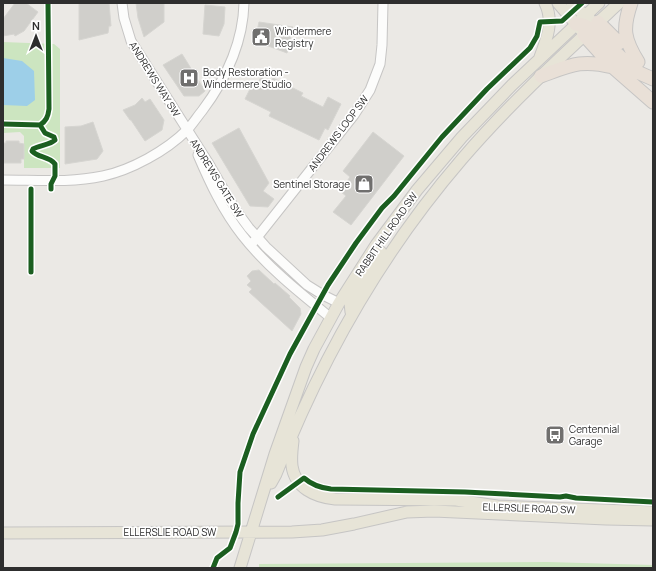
<svg xmlns="http://www.w3.org/2000/svg" width="656" height="571" viewBox="0 0 656 571" font-family="Manrope,sans-serif">
  <style>
    .green { fill: #cce5c0 }
    .water { fill: #9dcfe8 }
    .building { fill: #d0cfcb; stroke: #d6d5d1 }
    .lines { fill: none; stroke-linecap: round; stroke-linejoin: round }
    .minor-casing { stroke: #c6c5c4; stroke-width: 11 }
    .major-casing { stroke: #c6c5c4; stroke-width: 13 }
    .highway-casing { stroke: #c6c5c4; stroke-width: 15 }
    .minor { stroke: #fcfcfb; stroke-width: 9 }
    .major { stroke: #e7e4d7; stroke-width: 11 }
    .highway { stroke: #e9e0d7; stroke-width: 13 }
    .cycleway-casing { stroke: #fff; stroke-width: 8 }
    .cycleway { stroke: #1b5e20; stroke-width: 5 }
    .labels { text-anchor: middle; stroke-width: 3.5; stroke-linejoin: round; paint-order: stroke }
    .poi-label { font-size: 10px; fill: #2e2e2e; stroke: #fff; text-anchor: start }
    .street-label { font-size: 10px; fill: #2e2e2e; stroke: #fff }
  </style>
  <rect width="100%" height="100%" fill="#ebe9e5"/>
  <path class="green" d="M3,42L54,44L60,49V168H24V136L20,132L3,133Z
    M547,562L653,565V568H259V564Z"/>
  <path class="water" d="M3,58L22,61L34,71L35,100L27,106L3,105Z"/>
  <path class="building" d="M15,3H26L38,12L24,31L15,36L14,34L3,36V19Z
    M79,3H109L111,26H109L108,33L79,40Z
    M136,3H164V22L144,37L138,18Z
    M205,5L225,7L224,24L219,36L203,34Z
    M259,22L293,27L287,53L255,41Z
    M182,54L205,91L199,96H184L163,65Z
    M261,77L271,82L273,78L303,93L301,96L323,107L328,97L341,104L328,130L325,128L319,140L269,116L271,112L245,99L253,83L257,85Z
    M142,98L145,102L150,99L164,120L162,130L145,141L131,120H130L123,110L135,105Z
    M93,122L103,151L97,159L65,164V127L81,126Z
    M239,128L269,183L263,191L274,199L268,207L250,206L212,143Z
    M373,132L404,156L351,225L333,212L346,196L340,191L350,177L343,171Z
    M6,141H19V143L24,144V159H21V163H4L3,143H6Z
    M259,270L274,284L275,283L290,296L289,297L300,308L301,314L292,331L249,292L252,289L247,285L251,281L247,276L252,271Z"/>
  <g class="lines">
    <g class="minor-casing">
      <path id="minor" d="M122,3L124,18L131,41L209,164L235,209L249,228L266,247L307,285L323,295L339,303
        M198,155C210,183 223,211 242,235C267,267 300,293 331,318
        M3,180C36,180 70,183 103,176C131,170 166,151 187,130C192,125 197,117 202,111C226,79 243,44 244,3
        M251,245L354,115L370,90L380,64L382,45L383,3"/>
    </g>
    <g class="major-casing">
      <path id="major" d="M558,3L581,30
        M572,3L580,11L590,19
        M540,57C547,39 554,21 545,3
        M351,312L350,303L381,252
        M293,441C292,449 291,458 292,466C295,488 315,497 335,499L456,500L497,506
        M271,483L276,474C321,359 381,253 462,159C510,103 565,53 619,3
        M496,506L653,512
        M3,533L292,532L322,530L354,524L407,512L434,511L606,519L653,520
        M240,568L275,454L306,367L314,349L339,303L376,245L417,190L462,137L512,85L599,3"/>
    </g>
    <g class="highway-casing">
      <path id="highway" d="M631,3C622,29 624,39 638,62
        M598,22L619,43
        M576,24L583,25L591,29L635,71L653,79
        M584,35L613,67L653,102
        M541,76C571,65 581,59 613,67"/>
    </g>
    <use href="#minor" class="minor"/>
    <use href="#major" class="major"/>
    <use href="#highway" class="highway"/>
    <g class="cycleway-casing">
      <path id="cycleway" d="M3,124L40,125C46,121 48,117 49,109L48,3
        M40,125L45,133L54,137L55,140C50,145 40,145 33,149L32,151C38,158 49,156 55,164V176L51,184V189
        M31,189V272
        M278,497L304,478C312,485 321,488 331,489L465,492L560,497L566,496L576,498L653,502
        M213,568L217,558L230,548L236,532L238,524V503L240,472L253,434L290,354L328,285L356,243L382,208L394,196L442,137L487,89L530,48L537,36L540,22L562,21L582,3"/>
    </g>
    <use href="#cycleway" class="cycleway"/>
  </g>
  <defs>
    <g id="civic-square" transform="scale(1)"><rect x="-9" y="-9" width="18" height="18" rx="4" fill="#706f6e" stroke="#fff"/><path d="M-.6-6.5H3V-4.5H.6V-3L4-1V1h2V6H-6V1h2V-1L-.6-3ZM-1.2 2.5V6h2.4V2.5Z" fill="#fff"/></g>
    <g id="hospital-square" transform="scale(1)"><rect x="-9" y="-9" width="18" height="18" rx="4" fill="#706f6e" stroke="#fff"/><path d="M-5-5h3v3.5h4V-5h3V5h-3V1.5h-4V5h-3Z" fill="#fff"/></g>
    <g id="shop-square" transform="scale(1)"><rect x="-9" y="-9" width="18" height="18" rx="4" fill="#706f6e" stroke="#fff"/><path d="M-5-2.5h2.3a2.7 3.5 0 0 1 5.4 0H5L5.5 6h-11ZM-1.5-2.5h3a1.5 2.3 0 0 0-3 0Z" fill="#fff"/></g>
    <g id="bus-square" transform="scale(1)"><rect x="-9" y="-9" width="18" height="18" rx="4" fill="#706f6e" stroke="#fff"/><path d="M-5-6H5V4H4V6H2V4H-2V6H-4V4H-5ZM-3.5-4V0h7V-4ZM-3.5 1.2v1.5H-2V1.2ZM2 1.2v1.5H3.5V1.2Z" fill="#fff"/></g>
  </defs>
  <g fill-rule="evenodd">
    <use href="#civic-square" x="261" y="37"/>
    <use href="#hospital-square" x="189" y="78"/>
    <use href="#shop-square" x="364" y="184"/>
    <use href="#bus-square" x="555" y="435"/>
  </g>
  <g class="labels">
    <g class="poi-label">
      <text x="275" y="35">Windermere<tspan x="275" dy="12">Registry</tspan></text>
      <text x="203" y="76">Body Restoration -<tspan x="203" dy="12">Windermere Studio</tspan></text>
      <text x="350" y="188" text-anchor="end">Sentinel Storage</text>
      <text x="569" y="433">Centennial<tspan x="569" dy="12">Garage</tspan></text>
    </g>
    <g class="street-label">
      <text transform="translate(155 79) rotate(58)" y="4">ANDREWS WAY SW</text>
      <text transform="translate(338 133) rotate(-53)" y="4">ANDREWS LOOP SW</text>
      <text transform="translate(217 178) rotate(58)" y="4">ANDREWS GATE SW</text>
      <text transform="translate(386 234) rotate(-55)" y="4">RABBIT HILL ROAD SW</text>
      <text transform="translate(529 508) rotate(2)" y="4">ELLERSLIE ROAD SW</text>
      <text x="170" y="536">ELLERSLIE ROAD SW</text>
    </g>
  </g>
  <rect width="656" height="571" fill="none" stroke="#2e2e2e" stroke-width="8"/>
  <g transform="translate(36 36)" stroke="#ffffff" stroke-width="3" paint-order="stroke">
  <path d="M0-3L7 15L0 10L-7 15Z" fill="#2e2e2e"/>
  <text y="-6" font-size="11" font-weight="bold" text-anchor="middle" fill="#2e2e2e">N</text>
  </g>
</svg>
